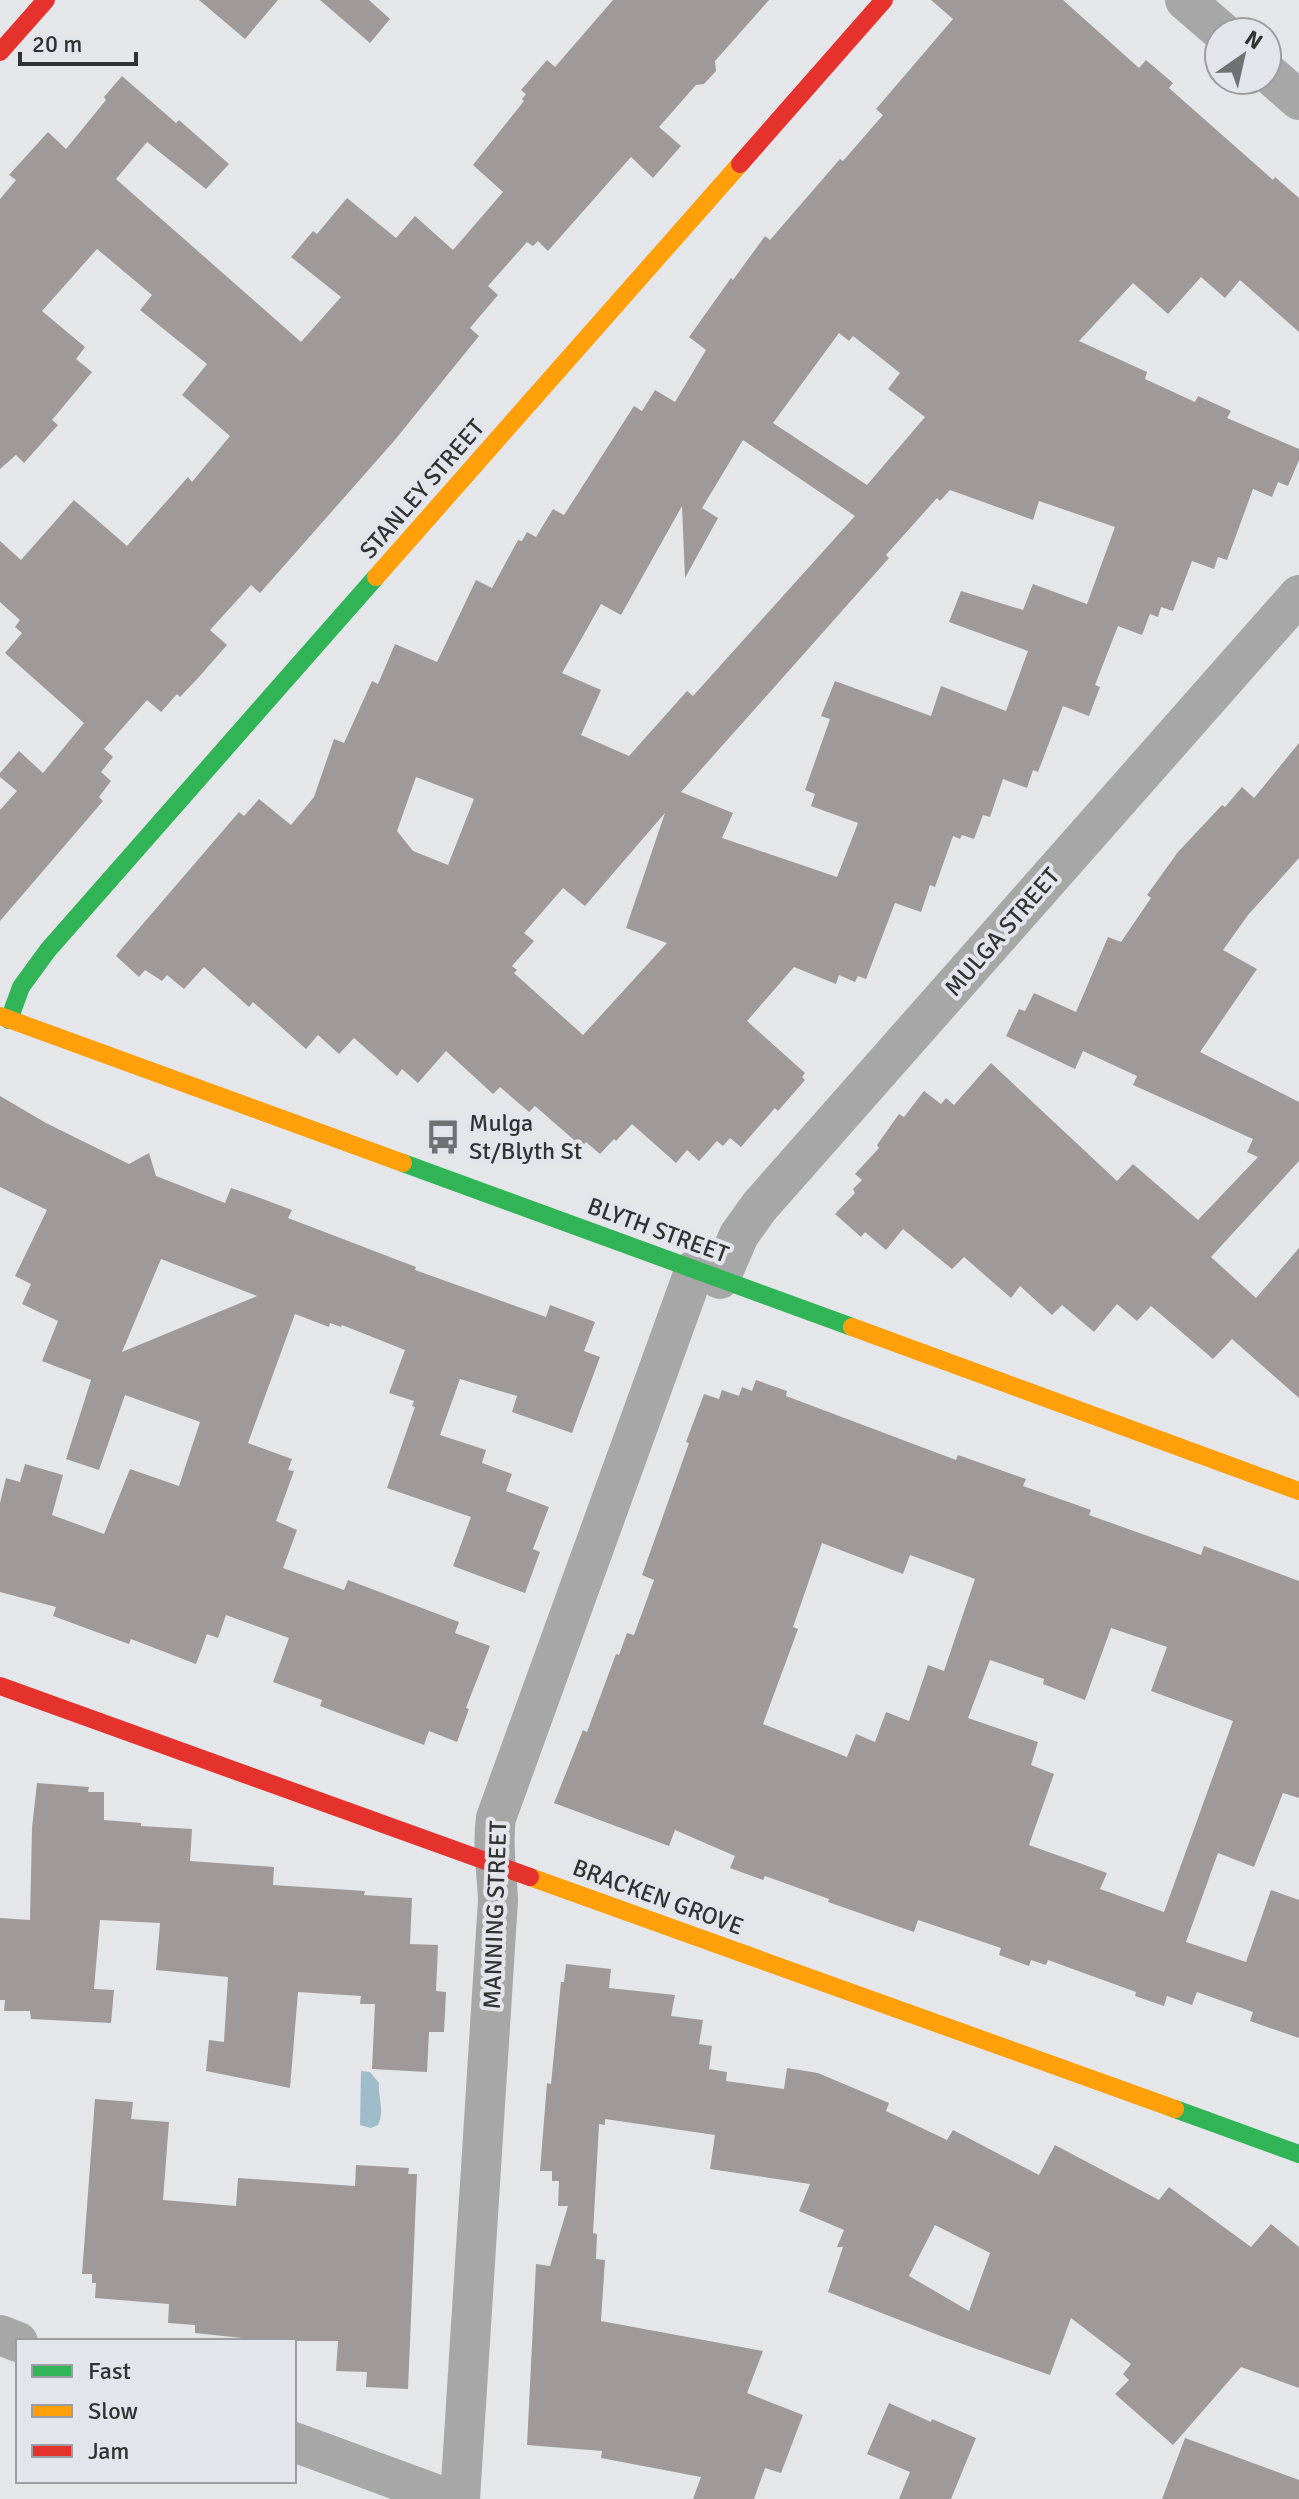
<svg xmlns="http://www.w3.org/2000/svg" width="1299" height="2499" viewBox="0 0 1299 2499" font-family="Signika,sans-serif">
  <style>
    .water { fill: #9ebcc9 }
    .building { fill: #a0999a; fill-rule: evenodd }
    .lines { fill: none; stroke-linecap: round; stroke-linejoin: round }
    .street { stroke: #a7a7a8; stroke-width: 40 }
    .fast { stroke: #30b455; stroke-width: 18 }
    .slow { stroke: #ff9f0a; stroke-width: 18 }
    .jam { stroke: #e5322d; stroke-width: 18 }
    .labels { text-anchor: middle; stroke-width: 8; stroke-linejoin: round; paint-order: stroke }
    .street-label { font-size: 24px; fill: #313234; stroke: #e3e5ec }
    .poi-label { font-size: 24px; fill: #313234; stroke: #e3e5ec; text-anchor: start }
  </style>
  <rect width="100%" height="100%" fill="#e5e6ea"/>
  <path class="water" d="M361,2071L370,2072L379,2083C378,2098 385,2111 378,2125L371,2128L360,2125Z"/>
  <path class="building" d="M199,0H278L245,39Z
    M320,0H369L390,19L370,43Z
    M613,0H769L715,61L716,71L704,84L696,85L659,127L681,146L653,178L631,157L548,251L538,241L533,246L527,242L488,286L498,295L470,328L479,336L394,441L260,593L251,585L210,630L227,645L198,678L180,697L177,694L161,712L147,700L104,749L113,757L101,772L111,781L99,797L103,801L0,921V810L17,791L0,777V773L19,751L43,773L84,723L5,653L22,633L15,627L20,620L0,602V541L21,560L74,500L127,546L188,477L192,482L230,436L182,395L207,364L140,310L152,295L97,249L42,311L85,347L76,359L92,372L52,420L58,425L24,463L16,455L0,469V199L16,180L9,175L48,132L66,149L106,100L104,97L122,76L176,123L179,120L229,164L206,189L147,142L116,179L301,342L341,297L291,257L313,231L317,234L347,198L396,238L415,216L453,250L503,192L473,165L524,101L522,99L526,94L521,90L547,60L555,67Z
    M931,0H1063L1139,68L1146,60L1173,83L1169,88L1273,180L1275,177L1299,198V332L1240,280L1225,298L1201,277L1168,314L1133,283L1079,341L1147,372L1145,379L1195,402L1198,396L1231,411L1227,418L1299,449V460L1288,486L1278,482L1272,497L1253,489L1227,560L1218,557L1214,569L1192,561L1173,611L1161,607L1158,617L1150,614L1142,635L1118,626L1095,685L1100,687L1089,716L1063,706L1038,772L1033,770L1027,788L1003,779L990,817L983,815L974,839L962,835L960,839L953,836L935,887L930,885L921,912L895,903L866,979L858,976L855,982L839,975L836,984L794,967L747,1021L805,1073L802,1077L805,1080L778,1111L775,1108L741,1147L730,1138L723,1146L717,1141L699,1161L687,1150L676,1163L632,1124L616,1141L614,1139L600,1154L586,1142L582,1147L535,1106L529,1112L500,1087L493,1094L446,1051L418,1083L402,1069L397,1076L354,1038L339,1054L318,1035L306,1049L253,1002L249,1007L204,967L184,989L167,975L162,981L145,970L139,977L116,956L123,947L239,812L244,816L259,799L291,825L314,797L334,739L344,743L372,681L378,684L395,644L437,662L476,580L492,588L518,540L522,541L527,532L536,537L553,509L564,515L634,406L642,411L655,390L675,402L706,350L689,337L731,278L733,280L765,236L770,240L840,159L843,161L883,115L876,109L953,19ZM839,333L849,341L853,336L900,373L888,389L925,417L867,485L773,423ZM743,440L855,516L693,696L687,691L629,756L581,735L601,690L562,673L601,604L621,615L682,506L685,578L718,518L702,508ZM950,490L1033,520L1039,501L1115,527L1087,604L1033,584L1023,610L961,591L949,622L1028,651L1006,711L941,686L931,716L835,681L821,716L830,719L805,790L815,794L811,806L858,823L837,877L722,838L733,813L681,792L889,558L886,555L937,498L940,501ZM416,777L474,799L448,865L413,851L397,831ZM665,813L626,928L667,943L583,1035L514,973L517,970L512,966L534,941L524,933L563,888L585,906Z
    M1299,743V858L1248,915L1223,950L1257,969L1200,1052L1299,1102V1161L1211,1257L1256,1298L1299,1248V1398L1232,1339L1213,1359L1151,1306L1137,1321L1117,1304L1094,1332L1062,1305L1052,1315L1020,1286L1011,1298L964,1257L952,1269L903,1229L886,1250L865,1232L861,1237L835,1214L855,1193L853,1189L862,1180L855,1174L879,1148L877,1145L899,1114L904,1117L924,1091L941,1104L946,1098L954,1105L991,1063L1117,1181L1133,1164L1198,1220L1258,1157L1247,1152L1253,1139L1133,1085L1137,1076L1083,1051L1075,1069L1006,1036L1019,1009L1025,1011L1034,993L1076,1012L1108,937L1121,942L1151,898L1147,895L1178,852L1222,805L1225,807L1242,787L1254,798Z
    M0,1096L46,1123L129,1164L149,1153L156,1176L225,1203L231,1188L249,1194L292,1210L288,1218L416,1267L415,1270L546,1317L550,1305L595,1322L584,1351L600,1357L572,1433L512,1412L517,1396L460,1379L440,1435L486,1450L482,1463L512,1474L506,1491L549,1507L533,1549L540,1552L525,1593L453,1566L471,1517L387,1488L415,1407L412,1406L414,1401L389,1393L405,1350L342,1325L341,1327L330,1323L329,1327L295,1314L248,1443L292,1459L288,1470L294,1471L276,1521L297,1530L283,1568L344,1590L348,1580L459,1622L455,1633L490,1646L466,1708L469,1709L457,1742L429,1731L424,1745L320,1706L322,1700L273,1682L289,1638L226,1615L218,1638L207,1634L196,1664L131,1639L129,1644L53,1616L56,1607L0,1592V1503L6,1478L20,1482L25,1464L63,1475L52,1515L104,1534L130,1469L179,1486L200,1422L125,1395L99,1470L66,1459L91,1380L42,1361L58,1321L22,1304L31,1284L15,1276L47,1210L0,1187ZM161,1259L257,1296L122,1352Z
    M756,1380L787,1391L786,1396L956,1460L958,1455L1026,1479L1023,1486L1091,1510L1089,1515L1201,1555L1204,1546L1299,1581V1798L1283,1793L1254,1867L1218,1853L1186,1942L1246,1962L1271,1890L1299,1900V2038L1250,2021L1253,2012L1197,1992L1192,2005L1167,1996L1164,2006L1135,1996L1136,1992L1048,1960L1046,1965L1031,1960L1029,1966L999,1955L1001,1948L918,1920L914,1932L828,1902L829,1899L765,1876L763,1880L730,1868L735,1856L675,1830L669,1846L554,1803L583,1730L587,1732L616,1654L619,1655L627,1633L634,1635L654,1580L642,1575L689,1443L686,1442L704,1394L719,1399L722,1390L739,1396L742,1387L752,1391ZM822,1543L903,1574L910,1555L975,1579L944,1671L928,1665L909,1721L886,1712L875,1742L856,1734L847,1757L763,1724L798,1629L793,1627ZM1111,1628L1167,1647L1151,1691L1233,1721L1164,1912L1100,1889L1107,1873L1029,1845L1054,1774L1031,1765L1038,1742L968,1718L990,1660L1044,1679L1043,1684L1085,1700Z
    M37,1783L89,1787L88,1792H104V1820L141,1823V1826L192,1829L190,1861L274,1867L273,1885L365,1891L364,1895L412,1898L410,1944L438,1945L436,1991L446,1992L444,2032H429L427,2072L372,2069L375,2004H360L361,1996L298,1992L290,2088L206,2071L209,2040L224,2042L228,1977L156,1970L160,1923L100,1920L94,1989L114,1990L111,2023L31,2019L30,2011H4L5,2000H0V1918L30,1920L32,1828Z
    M566,1964L611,1969L609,1988L675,1995L671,2016L703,2020L699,2044L712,2046L709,2069L727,2072L726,2081L784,2089L787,2068L818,2073L889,2103L886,2111L947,2140L953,2130L1039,2175L1055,2145L1159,2200L1169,2187L1251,2247L1271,2224L1299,2247V2388L1241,2367L1173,2445L1115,2394L1129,2380L1123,2374L1131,2364L1071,2318L1050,2375L943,2337L828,2292L843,2247H837L844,2230L799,2211L810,2184L710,2169L715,2135L605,2119V2125L599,2124L593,2233L597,2234L596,2259L605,2260L601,2321L763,2351L747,2393L803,2415L781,2473L765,2468L754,2499H693L701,2477L601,2458L602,2451L527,2445L536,2264L550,2266L568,2206H558L559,2181H552V2171H540L547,2083L551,2084L561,1982H564ZM935,2225L990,2253L969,2311L909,2276Z
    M95,2099L133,2102L131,2119L169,2122L163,2200L236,2206L238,2178L355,2186L356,2165L409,2168L408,2174H417L408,2389L366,2387L367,2372L336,2371L338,2341H269L195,2333V2325L168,2323L169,2304L95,2298L96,2283H92V2274H82Z
    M889,2403L931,2422L932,2419L976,2438L951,2499H899L910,2472L867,2454Z
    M1185,2438L1299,2480V2499H1162Z"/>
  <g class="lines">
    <path class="street" d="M1185,0L1222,32
      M1267,72L1299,100
      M720,1279L739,1235L759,1207L1299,595
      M0,2335L18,2342
      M294,2442L449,2499
      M460,2499L498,1900C497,1873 492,1845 496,1818L695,1269"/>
    <path class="fast" d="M9,1020L21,987L48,950L376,577
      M403,1163L852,1327
      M1175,2109L1299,2154"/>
    <path class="slow" d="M376,577L740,164
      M0,1016L403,1163
      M852,1327L1299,1491
      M530,1877L1175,2109"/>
    <path class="jam" d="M0,52L46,0
      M740,164L884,0
      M0,1686L530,1877"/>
  </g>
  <defs>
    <g id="bus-bare" transform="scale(2.76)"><path d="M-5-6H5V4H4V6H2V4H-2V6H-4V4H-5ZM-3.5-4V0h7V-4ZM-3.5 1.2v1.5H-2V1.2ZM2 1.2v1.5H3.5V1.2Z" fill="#707174" stroke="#e3e5ec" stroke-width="2.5" paint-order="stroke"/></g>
  </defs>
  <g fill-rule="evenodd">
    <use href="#bus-bare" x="443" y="1137"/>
  </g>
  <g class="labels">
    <g class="street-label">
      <text transform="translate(422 489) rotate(-49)" y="8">STANLEY STREET</text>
      <text transform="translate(1002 932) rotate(-49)" y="8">MULGA STREET</text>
      <text transform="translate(658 1230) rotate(20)" y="8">BLYTH STREET</text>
      <text transform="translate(658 1897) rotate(20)" y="8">BRACKEN GROVE</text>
      <text transform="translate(495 1915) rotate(-88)" y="8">MANNING STREET</text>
    </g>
    <g class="poi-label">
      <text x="469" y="1131">Mulga<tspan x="469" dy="28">St/Blyth St</tspan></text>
    </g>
  </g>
  <rect x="16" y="2339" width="280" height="144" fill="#e3e5ec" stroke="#9c9da2" stroke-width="2"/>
  <rect x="32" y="2365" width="40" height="12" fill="#30b455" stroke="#9c9da2" stroke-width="2"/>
  <text x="88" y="2379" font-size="24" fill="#313234">Fast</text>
  <rect x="32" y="2405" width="40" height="12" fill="#ff9f0a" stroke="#9c9da2" stroke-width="2"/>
  <text x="88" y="2419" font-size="24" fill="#313234">Slow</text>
  <rect x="32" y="2445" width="40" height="12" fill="#e5322d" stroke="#9c9da2" stroke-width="2"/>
  <text x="88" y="2459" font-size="24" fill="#313234">Jam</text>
  <g transform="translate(1243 56) rotate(34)"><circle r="38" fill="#e3e5ec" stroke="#9c9da2" stroke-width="2"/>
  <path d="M0-6L14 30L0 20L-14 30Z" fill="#707174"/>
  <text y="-12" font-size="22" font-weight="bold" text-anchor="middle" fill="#313234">N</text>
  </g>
  <path d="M20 52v12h116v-12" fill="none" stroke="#313234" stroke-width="4"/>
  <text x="32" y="52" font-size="24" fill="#313234" stroke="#e3e5ec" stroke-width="6" paint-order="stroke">20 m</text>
</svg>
